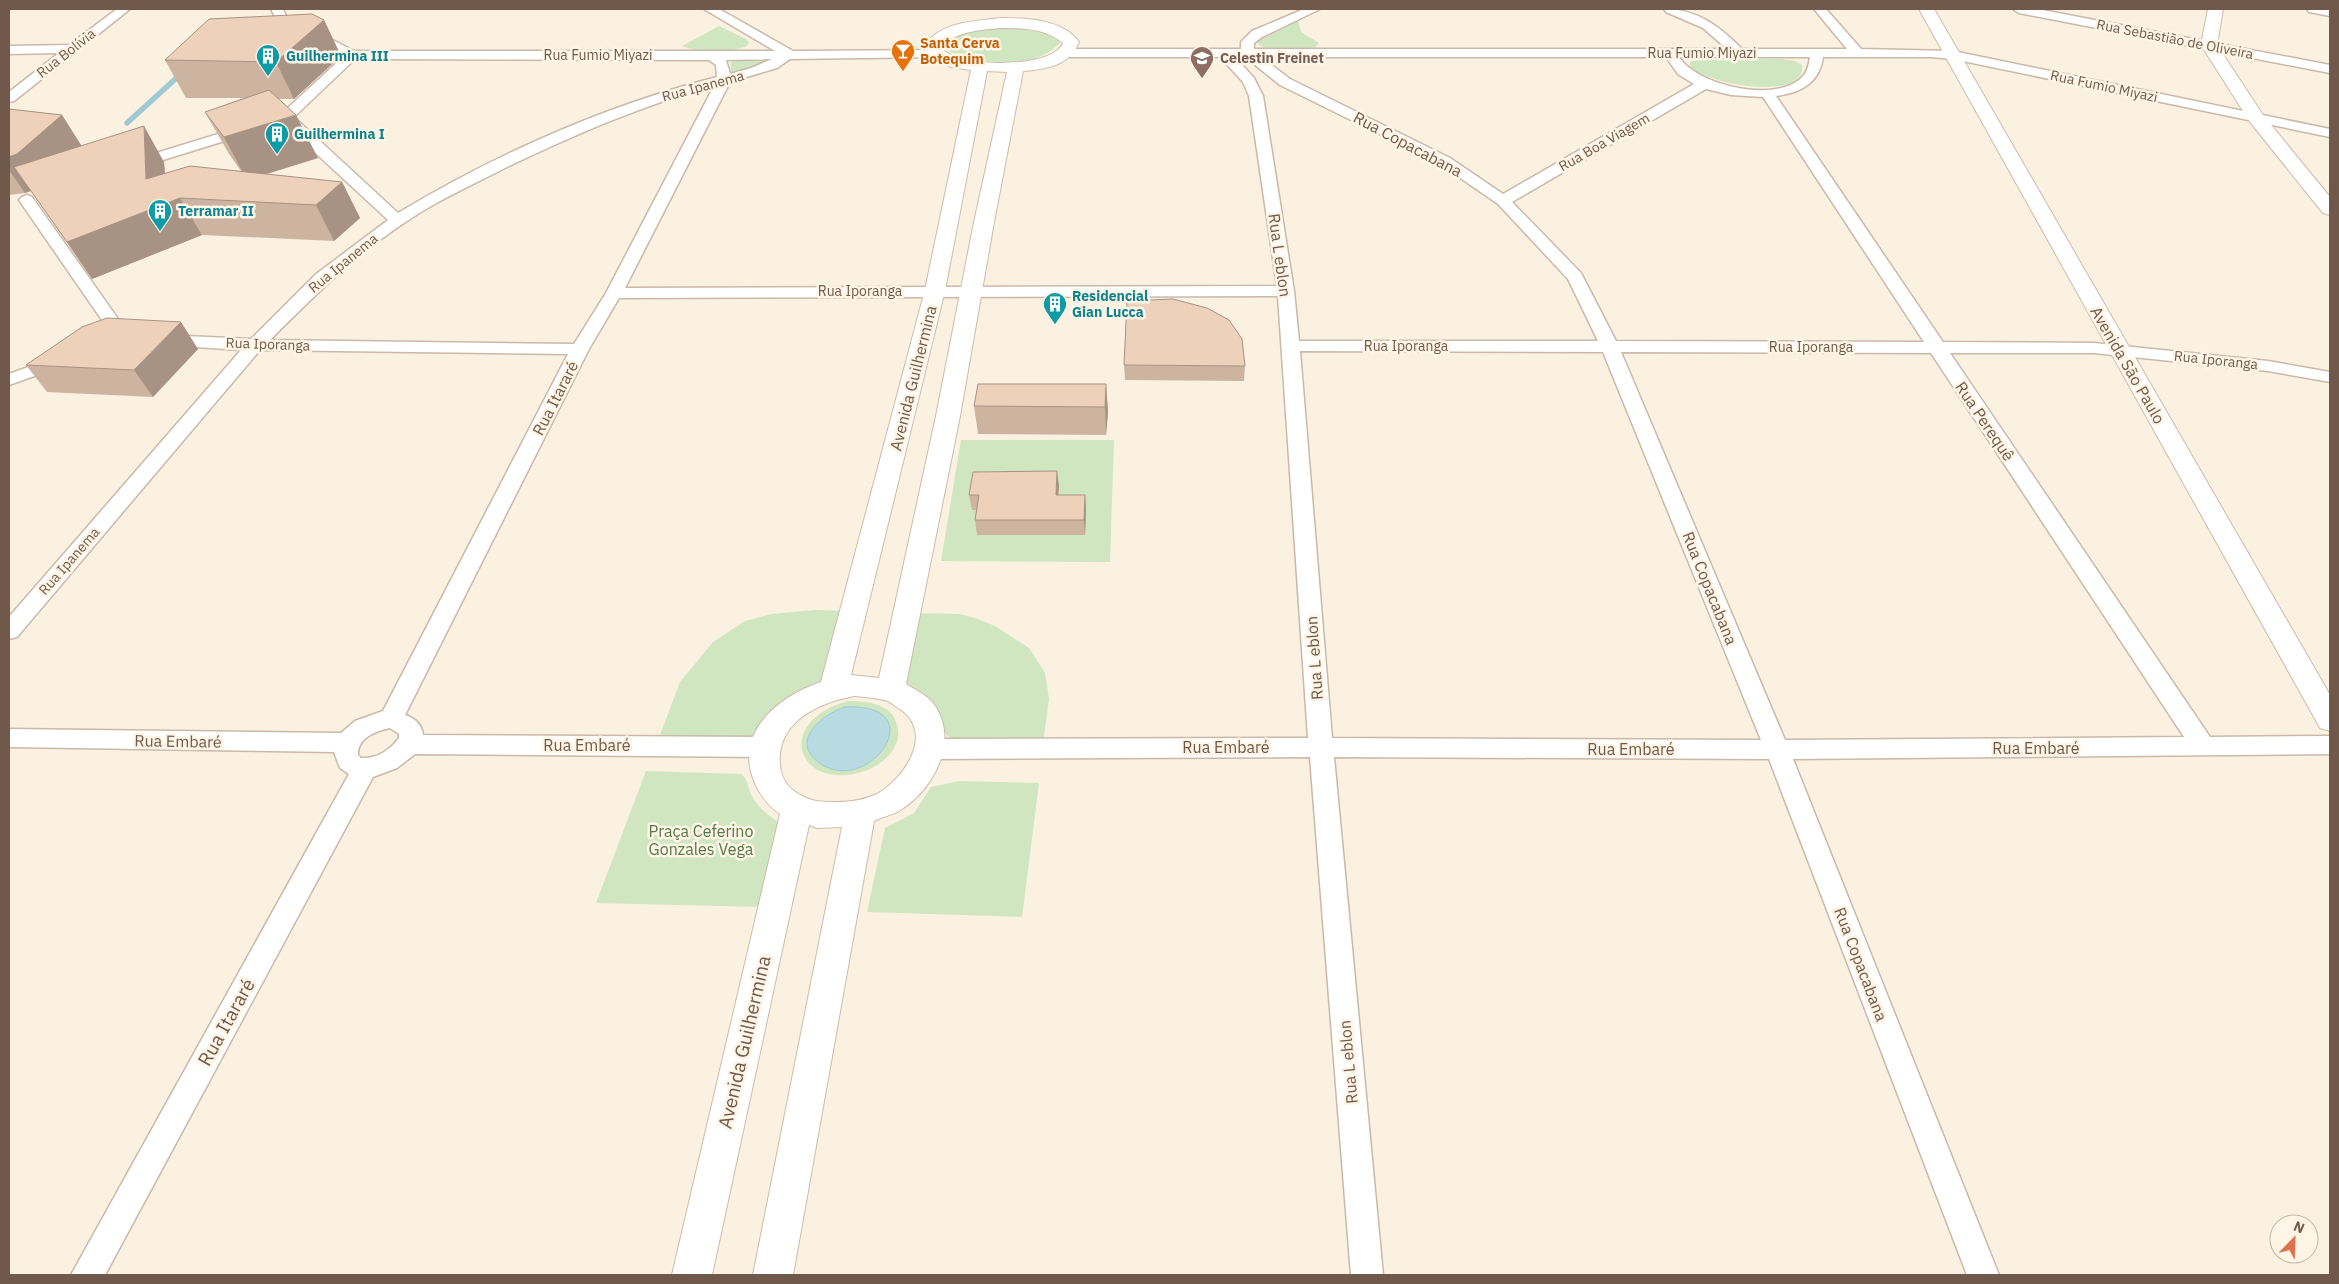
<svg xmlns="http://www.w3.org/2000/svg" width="2339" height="1284" viewBox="0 0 2339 1284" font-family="'IBM Plex Sans',sans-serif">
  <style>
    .green { fill: #cfe6c1 }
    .water { fill: #b8dbe2; stroke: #9fc9d3 }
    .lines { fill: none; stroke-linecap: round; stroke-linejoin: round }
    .stream { stroke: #9fc9d3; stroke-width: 5.5 }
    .street-casing { stroke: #cab9a9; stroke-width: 3 }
    .secondary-casing { stroke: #cfbbaa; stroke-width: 2 }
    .street { fill: #fff; fill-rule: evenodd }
    .secondary { fill: #fff; fill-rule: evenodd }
    .wall { fill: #cdb4a1 }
    .shaded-wall { fill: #a79283 }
    .building { fill: #eed1bb; stroke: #a79283 }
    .labels { text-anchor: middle; stroke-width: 5; stroke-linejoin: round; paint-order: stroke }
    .far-street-label { font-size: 14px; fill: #70594a; stroke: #fef5e7 }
    .far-food-label { font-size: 14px; font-weight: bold; fill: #c56008; stroke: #fef5e7; text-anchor: start }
    .far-culture-label { font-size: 14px; font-weight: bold; fill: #0d838f; stroke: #fef5e7; text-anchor: start }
    .far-education-label { font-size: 14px; font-weight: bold; fill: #785e54; stroke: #fef5e7; text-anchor: start }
    .street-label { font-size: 16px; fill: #70594a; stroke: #fef5e7 }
    .park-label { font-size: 16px; fill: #547a46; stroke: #fef5e7 }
    .near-street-label { font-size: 19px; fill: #70594a; stroke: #fef5e7 }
  </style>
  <rect width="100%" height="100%" fill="#faf1e1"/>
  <path class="green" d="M1298,21L1301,32L1319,43L1313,50C1297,50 1266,56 1256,41L1259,37Z
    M719,26L746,39L749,42L747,46C729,53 700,53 682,46Z
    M991,26L1050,30L1061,41C1039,72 970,65 941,47V39Z
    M1781,59L1795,61L1802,65C1808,102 1706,85 1690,66V62L1696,60Z
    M736,61H765L766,62L730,75L731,62Z
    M961,440H1114L1110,562L941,561Z
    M815,610L851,611L833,682L761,732L741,741L659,738L680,682L713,642L745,621L772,614Z
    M910,613L960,614L975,618L995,626L1029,648L1045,673L1049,699L1043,744L953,742L934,721L895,690Z
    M848,701C869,701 896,704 898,730C899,736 897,743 894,748C888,759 876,767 865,771C797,793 772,722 848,701Z
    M646,771L741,774C749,781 747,786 751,794C757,808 770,816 782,825L763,907L596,903Z
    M960,781L1039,783L1022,917L867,912L885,828L914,813L931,787Z"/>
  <path class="water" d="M845,707C935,703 870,796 821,764C788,742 821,715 845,707Z"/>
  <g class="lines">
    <path class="stream" d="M127,123L183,72"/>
    <g class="street-casing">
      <path id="street" d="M117,9H130L14,101L9,102V92L59,53L9,54V46L69,45Z
        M271,9H283L286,16L354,51H775L704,9H719L793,51L941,50L943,53L936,57L790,59L777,68L730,82L625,288L1277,286L1249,96L1243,82L1220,57H1066L1059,53L1066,49H1241V42L1252,31L1304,9H1320L1262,37L1254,43V49H1727L1703,28L1666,12L1664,9C1697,9 1719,26 1742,49H1847L1814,9H1826L1861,49L1953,51L2330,129V137L1953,59L1931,57H1823C1820,82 1801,93 1776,96L1943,342L2094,343L2268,361L2330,372V382L2268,371L2094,353H1950L2210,737L2330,736V754L1793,759L1999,1275H1967L1769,759L1334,757L1383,1275H1351L1310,757L932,759L923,756L920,749L923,742L932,739L1308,738L1278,296L619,298L589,349L405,715C414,718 422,724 423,735L765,737L774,740L777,747L774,754L765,757L415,754L397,768L373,777L105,1275H71L349,774L340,768L334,752L9,747V729L341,733L355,721L383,711L568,354L260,350L17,637L9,639V617L241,350L164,345L158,344L155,340L158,336L164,335L251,339L315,275L388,220L283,123L137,168H127L125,165L127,162L280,115L344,56L277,21ZM1235,57H1245L1280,85L1440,164L1498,204L1568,279L1598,341H1299L1294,291L1263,96L1254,78ZM1261,57H1666L1678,74L1694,84L1503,194L1450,158L1290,79ZM1679,57H1810C1809,63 1808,70 1804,75C1780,105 1697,86 1679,57ZM355,59L709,60L716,65L717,77C607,105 496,154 398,213L294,117ZM772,59L751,68L730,74L726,60ZM714,86L606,293L574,344L270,340C312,298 354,256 404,223C436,201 472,185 507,167C574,135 642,105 714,86ZM1706,89L1731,95L1763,97L1924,342L1616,341L1581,273L1512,202ZM1300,351L1603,352L1761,740L1332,738ZM1621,352L1931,353L2184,737L1785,740ZM390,728L399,734V738C390,750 377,759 361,758L358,755C357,738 376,731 390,728Z
        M2013,9H2037L2330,65V73L2019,13Z
        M2307,9H2330V16L2309,12Z
        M27,195L32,197L128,333L135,334L138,338L135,342H117L19,200L22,197Z
        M59,356L65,357L68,361L65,365L9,385V374Z"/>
    </g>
    <g class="secondary-casing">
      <path id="secondary" d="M1919,9H1934L2330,695V731L2320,728Z
        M2208,9H2223L2217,45L2263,115L2330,197V215L2323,213L2250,122L2201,45Z
        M1001,18C1026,18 1063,19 1079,42C1070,66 1046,69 1023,71L994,222L960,416L906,684C914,689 926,695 932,702C961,738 935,789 899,811C892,815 882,817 874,821L793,1275H753L842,827L817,828L809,825L712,1275H672L780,814C768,806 760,795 754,781C734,732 779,696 821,682L925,290L971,70L951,67L930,56L927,43C942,21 978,21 1001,18ZM1001,28C1023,28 1045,28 1063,43C1053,67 983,65 961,59C955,57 949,54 944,51L943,44C960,31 980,30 1001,28ZM987,71L1007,72L974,222L936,416L879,678L851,675L945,290ZM854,696C865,697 877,698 888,701C892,703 896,707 900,709C935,733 905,778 877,794C864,800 851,802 837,802C821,802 811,802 797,793C787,787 781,777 780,765C776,722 818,703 854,696Z"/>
    </g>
    <use href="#street" class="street"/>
    <use href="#secondary" class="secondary"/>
  </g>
  <path class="wall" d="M324,20L341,56L294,99H278L318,158L267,174L342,182L360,218L334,241L202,235L92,279L31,191L25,193L9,195V109L62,115L81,146L164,162L165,173L241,171L229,154L205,112L244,98H186L165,60Z
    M198,349L153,397L47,392L26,365Z
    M1124,365L1245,366L1244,381L1125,380Z
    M1106,384L1108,412L1106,435L978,434L974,406Z
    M1059,486L1058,495H1085L1086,510L1085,535H977L975,520L976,510H972L969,495Z"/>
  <path class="shaded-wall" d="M324,20L341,56L294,99L276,62Z
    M62,115L83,148L14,167L31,191L25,193L9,170V157Z
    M296,115L318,158L247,180L224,137Z
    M144,126L164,162L167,203L180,198L202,235L92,279L67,242L146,179Z
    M342,182L360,218L334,241L316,205Z
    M181,322L198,349L153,397L134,370Z
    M1106,384L1108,412L1106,435L1105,407Z
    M1057,471L1059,486L1057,510L1056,495Z
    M1085,495L1086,510L1085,535L1084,520Z"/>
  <path class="building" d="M312,14L324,20L276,62L165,60L209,19Z
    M269,90L296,115L224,137L205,112Z
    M9,109L62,115L17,154L9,157Z
    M144,126L146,179L190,166L342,182L316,205L180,198L67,242L14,167Z
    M1173,299L1207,308L1229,320L1242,339L1245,366L1124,365L1127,301Z
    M107,318L181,322L134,370L26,365L82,327Z
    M978,384H1106L1105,407L974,406Z
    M1057,471L1056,495H1085L1084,520H975L979,495H969L973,472Z"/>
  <defs>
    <g id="bar-pin" transform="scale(1.25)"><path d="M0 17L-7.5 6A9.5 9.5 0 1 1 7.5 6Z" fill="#e8710a" stroke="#fef5e7"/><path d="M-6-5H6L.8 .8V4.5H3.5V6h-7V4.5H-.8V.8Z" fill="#fff"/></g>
    <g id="building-pin" transform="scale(1.25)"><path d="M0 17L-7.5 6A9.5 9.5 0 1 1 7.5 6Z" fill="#0f9aa8" stroke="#fef5e7"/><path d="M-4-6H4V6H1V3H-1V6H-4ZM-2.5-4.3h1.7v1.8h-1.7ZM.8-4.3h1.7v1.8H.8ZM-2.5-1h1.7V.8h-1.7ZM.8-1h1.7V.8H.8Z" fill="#fff"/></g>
    <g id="school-pin" transform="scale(1.25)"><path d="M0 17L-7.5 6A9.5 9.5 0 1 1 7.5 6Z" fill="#8d6e63" stroke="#fef5e7"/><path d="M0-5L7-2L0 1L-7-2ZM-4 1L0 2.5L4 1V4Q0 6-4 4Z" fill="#fff"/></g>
  </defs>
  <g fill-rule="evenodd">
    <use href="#bar-pin" x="903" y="51"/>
    <use href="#building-pin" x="268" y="56"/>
    <use href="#school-pin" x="1202" y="58"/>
    <use href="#building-pin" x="277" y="134"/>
    <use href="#building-pin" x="160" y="211"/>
    <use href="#building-pin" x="1055" y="304"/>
  </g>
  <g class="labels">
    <g class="far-street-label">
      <text transform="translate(2175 39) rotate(11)" y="5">Rua Sebastião de Oliveira</text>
      <text transform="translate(66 53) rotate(-38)" y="5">Rua Bolívia</text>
      <text x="1702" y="58">Rua Fumio Miyazi</text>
      <text x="598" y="60">Rua Fumio Miyazi</text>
      <text transform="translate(703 86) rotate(-15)" y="5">Rua Ipanema</text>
      <text transform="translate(2104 86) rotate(12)" y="5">Rua Fumio Miyazi</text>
      <text transform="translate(1604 142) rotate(-30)" y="5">Rua Boa Viagem</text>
      <text transform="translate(343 263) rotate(-39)" y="5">Rua Ipanema</text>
      <text x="860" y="296">Rua Iporanga</text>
      <text transform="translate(268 344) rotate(2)" y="5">Rua Iporanga</text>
      <text x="1406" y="351">Rua Iporanga</text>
      <text x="1811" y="352">Rua Iporanga</text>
      <text transform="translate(2216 360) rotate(6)" y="5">Rua Iporanga</text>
      <text transform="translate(69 561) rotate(-49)" y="5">Rua Ipanema</text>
    </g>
    <g class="far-food-label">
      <text x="920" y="48">Santa Cerva<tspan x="920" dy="16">Botequim</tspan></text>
    </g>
    <g class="far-culture-label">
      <text x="286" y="61">Guilhermina III</text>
      <text x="294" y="139">Guilhermina I</text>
      <text x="178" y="216">Terramar II</text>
      <text x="1072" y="301">Residencial<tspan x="1072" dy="16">Gian Lucca</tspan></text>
    </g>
    <g class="far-education-label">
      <text x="1220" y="63">Celestin Freinet</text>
    </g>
    <g class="street-label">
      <text transform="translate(1408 144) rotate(28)" y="6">Rua Copacabana</text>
      <text transform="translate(1280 255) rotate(82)" y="6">Rua L eblon</text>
      <text transform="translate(2128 365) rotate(60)" y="6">Avenida São Paulo</text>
      <text transform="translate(913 378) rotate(-76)" y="6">Avenida Guilhermina</text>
      <text transform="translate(555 398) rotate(-63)" y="6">Rua Itararé</text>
      <text transform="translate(1985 421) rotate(56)" y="6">Rua Perequê</text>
      <text transform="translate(1710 588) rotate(68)" y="6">Rua Copacabana</text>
      <text transform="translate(1314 658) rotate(-94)" y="6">Rua L eblon</text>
      <text transform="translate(178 741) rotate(1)" y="6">Rua Embaré</text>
      <text x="587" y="751">Rua Embaré</text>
      <text x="1226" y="753">Rua Embaré</text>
      <text x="2036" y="754">Rua Embaré</text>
      <text x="1631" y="755">Rua Embaré</text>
      <text transform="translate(1861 964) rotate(69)" y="6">Rua Copacabana</text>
      <text transform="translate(1348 1062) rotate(-95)" y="6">Rua L eblon</text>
    </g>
    <g class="park-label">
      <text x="701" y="837">Praça Ceferino<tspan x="701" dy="18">Gonzales Vega</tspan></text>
    </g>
    <g class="near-street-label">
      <text transform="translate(226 1022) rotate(-61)" y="7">Rua Itararé</text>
      <text transform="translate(744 1042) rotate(-77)" y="7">Avenida Guilhermina</text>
    </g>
  </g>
  <rect width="2339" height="1284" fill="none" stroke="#70594a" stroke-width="20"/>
  <g transform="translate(2294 1239) rotate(23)"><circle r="24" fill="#fef5e7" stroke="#c5b7a8"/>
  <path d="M0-4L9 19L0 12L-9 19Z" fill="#dd724e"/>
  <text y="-8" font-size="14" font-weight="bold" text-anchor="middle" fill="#70594a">N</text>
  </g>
</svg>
